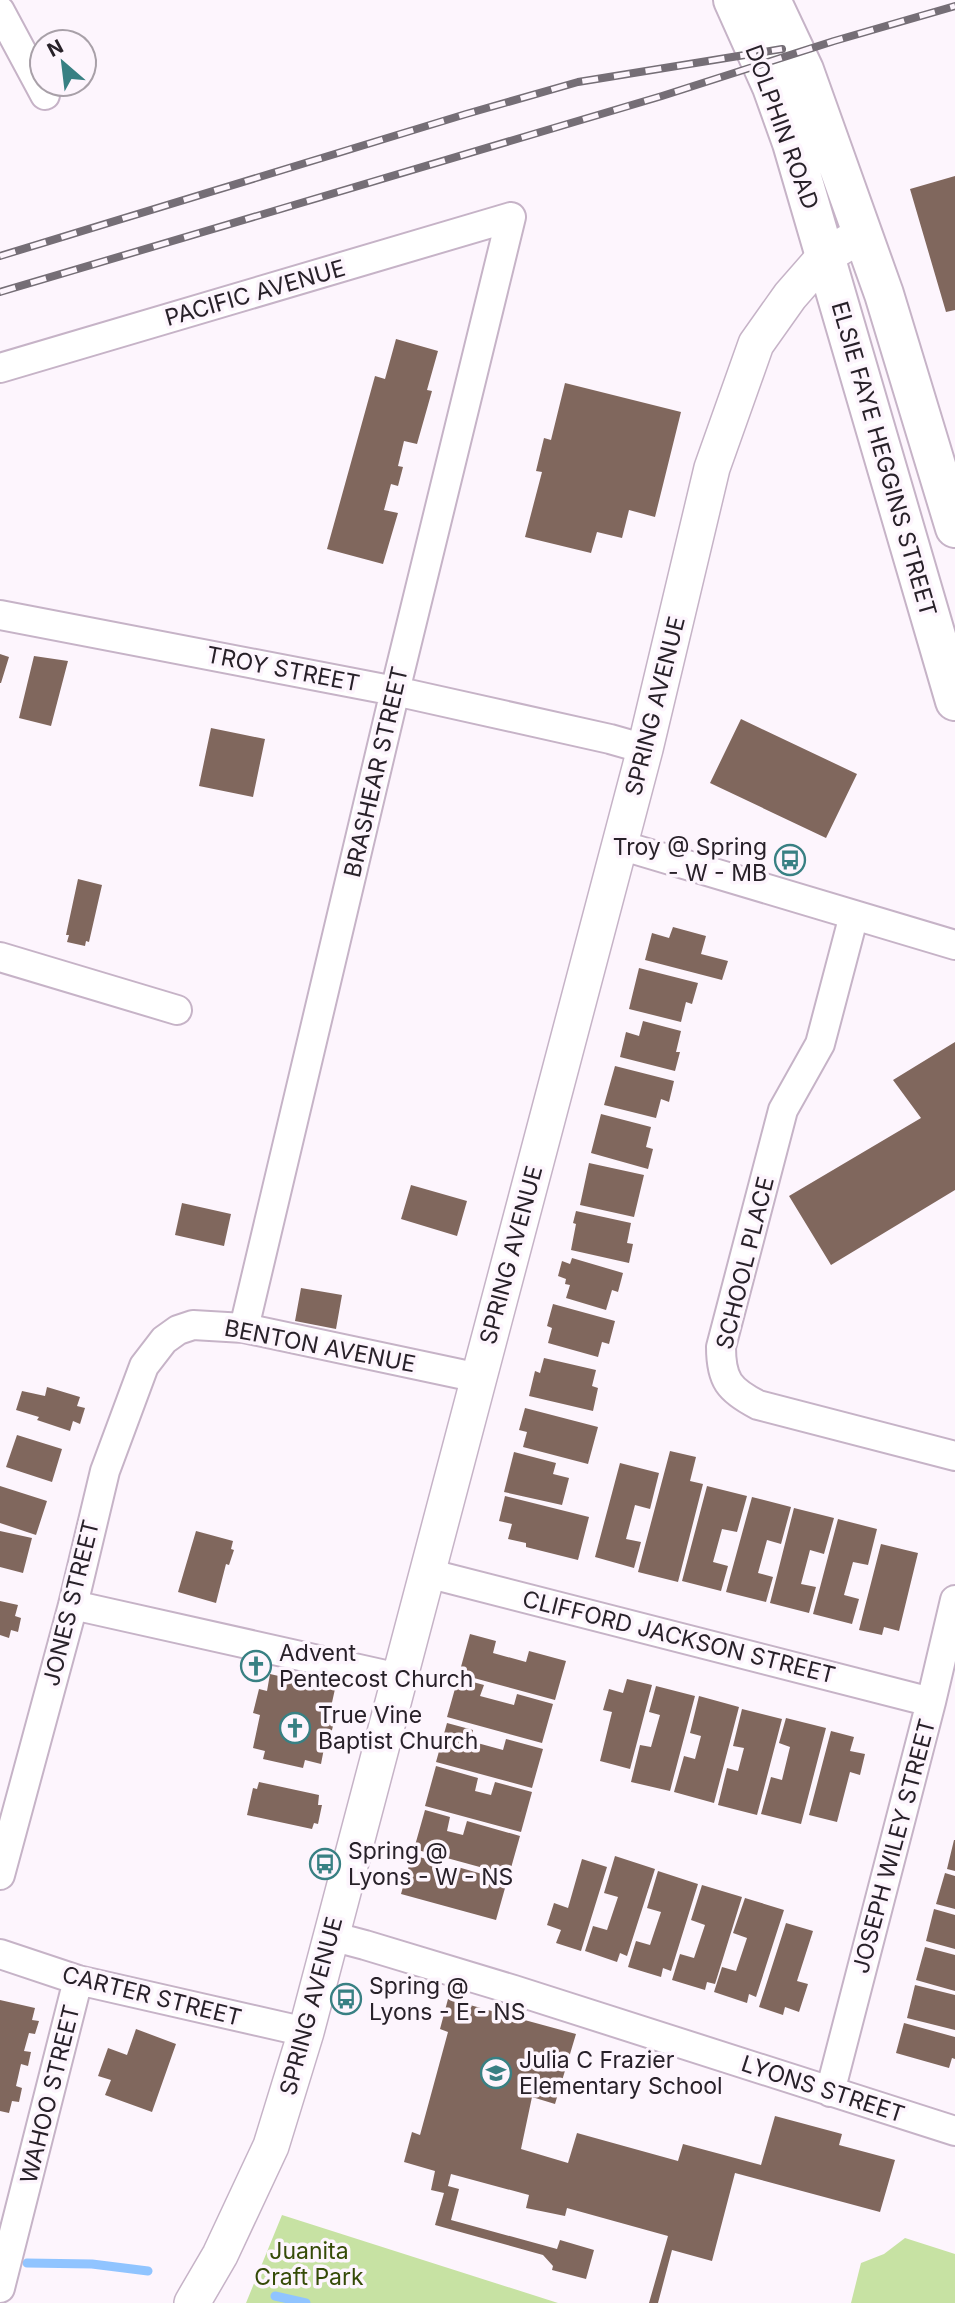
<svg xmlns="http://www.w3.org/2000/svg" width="955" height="2303" viewBox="0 0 955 2303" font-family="Inter,sans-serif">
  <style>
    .green { fill: #c7e2a3 }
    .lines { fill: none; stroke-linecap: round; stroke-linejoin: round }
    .stream { stroke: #90c4ff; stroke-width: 9 }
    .building { fill: #80675d }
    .minor-casing { stroke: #c6b3c7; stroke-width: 32 }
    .tertiary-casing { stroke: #c6b3c7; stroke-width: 38 }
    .secondary-casing { stroke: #c6b3c7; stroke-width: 42 }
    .minor { stroke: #fff; stroke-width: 28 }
    .tertiary { stroke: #fff; stroke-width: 35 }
    .secondary { stroke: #fff; stroke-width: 38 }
    .rail-casing { stroke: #756e76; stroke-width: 8 }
    .rail { stroke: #fdf5fd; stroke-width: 5; stroke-dasharray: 16; stroke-linecap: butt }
    .labels { text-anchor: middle; stroke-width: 7; stroke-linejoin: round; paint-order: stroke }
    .street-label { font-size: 23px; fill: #282129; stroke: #fdf5fd }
    .poi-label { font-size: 23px; fill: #282129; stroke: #fdf5fd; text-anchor: start }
    .park-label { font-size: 23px; fill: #354b07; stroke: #fdf5fd }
  </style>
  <rect width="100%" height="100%" fill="#fdf5fd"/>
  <path class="green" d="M282,2215L558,2303H246Z
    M905,2238L955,2254V2303H851L861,2263L884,2254Z"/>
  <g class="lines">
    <path class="stream" d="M27,2263L92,2264L148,2271
      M275,2296L306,2303"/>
  </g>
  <path class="building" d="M955,176V310L946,312L910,189Z
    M396,339L438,351L427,390L432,391L417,444L404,441L398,466L403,467L398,486L391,484L384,510L398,513L383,564L327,549L375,376L385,379Z
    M565,383L681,412L655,517L629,510L622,538L597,532L591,553L525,537L542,472L536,471L544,438L551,440Z
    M0,654L9,657L1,683H0Z
    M34,656L68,661L51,726L19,718Z
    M741,719L857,774L826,838L710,783Z
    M211,728L265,739L253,797L199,786Z
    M78,879L102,885L89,942L86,941L85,946L67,942L69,935H66Z
    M673,927L706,936L701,954L728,961L722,980L645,960L652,933L669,938Z
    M639,968L698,983L692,1004L686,1002L681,1022L629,1009Z
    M643,1021L681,1031L676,1052H680L675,1071L620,1057L626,1032L639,1036Z
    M955,1042V1190L831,1265L789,1196L921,1118L893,1080Z
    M615,1066L674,1081L669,1102L661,1099L656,1118L604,1105Z
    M601,1114L651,1127L646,1147L653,1149L648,1169L591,1153Z
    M589,1163L644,1175L634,1217L580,1205Z
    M411,1185L467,1201L457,1236L401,1219Z
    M182,1203L231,1214L224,1246L175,1235Z
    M576,1211L631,1223L627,1243L633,1244L629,1263L571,1250L576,1224L573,1223Z
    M572,1258L623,1273L618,1292L612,1290L606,1310L566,1298L570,1285L565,1284L566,1279L558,1276L562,1261L570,1264Z
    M301,1288L342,1295L336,1329L295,1321Z
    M553,1304L615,1321L609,1344L602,1342L598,1357L548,1343L552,1328L547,1326Z
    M544,1358L596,1370L592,1386L598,1388L593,1411L529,1396L535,1371L540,1373Z
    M47,1387L80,1397L77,1406L85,1408L80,1424L73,1421L70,1431L37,1420L39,1417L16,1410L22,1391L45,1396Z
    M525,1408L598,1427L588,1464L523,1447L527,1432L519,1430Z
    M17,1435L62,1449L52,1482L6,1467Z
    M670,1451L696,1457L690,1481L703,1484L678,1582L638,1572Z
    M514,1452L556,1463L553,1474L569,1478L562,1505L504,1492Z
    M620,1463L659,1473L650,1509L635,1505L626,1539L641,1542L634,1568L595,1557Z
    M0,1486L47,1501L36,1535L0,1523Z
    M707,1486L747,1496L737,1532L722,1529L713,1562L728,1566L721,1591L682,1581Z
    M505,1496L589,1517L578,1560L526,1547V1543L508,1539L512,1524L499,1521Z
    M752,1497L791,1507L781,1544L767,1540L758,1573L773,1577L766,1602L726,1592Z
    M794,1508L834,1518L824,1554L810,1550L801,1584L816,1587L809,1613L770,1603Z
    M838,1519L877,1529L868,1565L853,1562L844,1595L859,1599L852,1624L813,1614Z
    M0,1531L32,1538L23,1573L0,1567Z
    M196,1531L233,1541L231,1549L234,1550L229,1565L226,1564L216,1603L178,1592Z
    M881,1544L918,1553L899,1631L884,1627L882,1635L859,1630Z
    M0,1601L18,1605L15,1616L21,1618L18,1632L11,1630L9,1638L0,1635Z
    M470,1634L496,1641L493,1653L526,1662L529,1651L566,1661L555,1700L459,1674Z
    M270,1674L335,1689L331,1707H333L331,1718H335L330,1738H326L321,1764L305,1760L303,1768L263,1759L265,1751L253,1748L260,1715L253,1713L259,1689L267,1691Z
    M458,1678L484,1685L480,1696L514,1705L517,1694L553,1704L542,1743L447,1717Z
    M627,1679L652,1685L630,1769L600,1761L612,1712L603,1710L609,1689L623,1693Z
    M656,1686L695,1696L670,1791L631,1782L640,1745L651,1747L660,1715L649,1712Z
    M699,1696L739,1707L714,1803L674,1792L684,1756L695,1759L701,1736L690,1733Z
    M742,1709L782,1719L757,1815L718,1805L727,1768L738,1771L744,1748L733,1746Z
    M786,1718L826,1728L801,1824L761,1814L771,1777L782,1780L790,1747L779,1743Z
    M447,1723L473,1730L470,1741L503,1750L506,1739L543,1749L532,1788L436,1762Z
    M831,1731L854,1737L850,1751L865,1754L860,1775L850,1772L837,1822L809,1815Z
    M436,1766L478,1778L475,1791L491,1795L495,1782L532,1792L521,1832L425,1806Z
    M259,1782L319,1795L318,1805H322L318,1824L314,1823L312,1829L247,1815L253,1788L257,1789Z
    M425,1810L450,1817L447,1831L463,1835L467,1821L520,1836L509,1875L414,1849Z
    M954,1840H955V1871L947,1869Z
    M412,1855L437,1862L434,1876L450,1880L454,1866L507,1881L496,1920L401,1894Z
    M615,1856L655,1869L627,1956L620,1953L617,1962L585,1951L593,1926L607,1930L618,1897L604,1893Z
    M582,1859L607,1867L581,1951L556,1943L561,1930L547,1925L554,1903L568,1908Z
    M658,1871L698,1884L671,1971L663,1968L661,1977L628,1967L636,1941L650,1945L661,1912L647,1908Z
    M945,1873L955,1876V1909L936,1904Z
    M702,1885L742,1897L715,1984L707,1982L705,1990L672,1980L680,1954L694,1958L705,1925L691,1920Z
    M745,1898L784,1910L756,1997L749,1994L747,2003L714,1992L722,1967L736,1971L747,1938L733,1933Z
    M934,1909L955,1915V1949L926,1941Z
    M786,1923L813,1931L797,1981L808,1984L799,2012L785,2007L783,2015L759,2007Z
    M925,1947L955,1955V1991L916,1980Z
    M915,1985L955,1995V2030L907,2018Z
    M448,1999L576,2034L555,2104L532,2097L521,2149L568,2163L577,2133L678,2161L683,2144L761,2165L775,2116L842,2134L839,2145L895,2160L880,2212L735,2173L712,2261L672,2250L658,2303H649L668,2236L567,2208L565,2216L526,2208L529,2195L451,2174L448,2186L459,2189L451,2220L557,2249L560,2240L594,2250L586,2279L552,2270L553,2266L543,2255L435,2225L444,2193L431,2190L435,2171L404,2162L412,2132L420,2135L448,2032L440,2029Z
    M0,2000L35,2008L32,2020L39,2021L35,2034L29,2033L24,2051L31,2052L28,2066L21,2064L16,2086L22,2088L19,2102L12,2101L9,2113L0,2111Z
    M904,2023L955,2037V2059L952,2058L949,2068L896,2053Z
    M136,2029L176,2044L152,2112L105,2095L111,2080L98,2076L108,2048L127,2055Z"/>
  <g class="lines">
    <g class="minor-casing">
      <path id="minor" d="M0,11L45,95
        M0,368L511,217
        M0,615L395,691L610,739L645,749
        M620,845L955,945
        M854,915L820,1044L783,1110L721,1347C721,1380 729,1390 758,1405L955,1456
        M0,957L177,1010
        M244,1328L395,691L511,217
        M427,1573L931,1702
        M73,1605L399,1678
        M0,1875L73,1605L105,1471L144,1366L164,1340L178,1330L193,1325L244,1328L479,1378
        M331,1936L365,1945L514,1990L955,2131
        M0,1954L78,1980L306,2032
        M830,2092L931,1702L955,1600
        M0,2288L78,1980"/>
    </g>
    <g class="tertiary-casing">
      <path id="tertiary" d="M192,2303L220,2255L271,2146L306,2032L645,749L712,468L756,344L790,296L825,256L863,234"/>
    </g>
    <g class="secondary-casing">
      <path id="secondary" d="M733,0L772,87L792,143L955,701
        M771,0L804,70L884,294L955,528"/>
    </g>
    <use href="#minor" class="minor"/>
    <use href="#tertiary" class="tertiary"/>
    <use href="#secondary" class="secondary"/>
    <g class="rail-casing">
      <path id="rail" d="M0,256L466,114L578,82L782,49
        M0,292L662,96L834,41L955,6"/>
    </g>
    <use href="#rail" class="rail"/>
  </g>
  <defs>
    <g id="bus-ring" transform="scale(1.575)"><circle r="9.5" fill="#fdf5fd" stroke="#388083" stroke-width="1.5"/><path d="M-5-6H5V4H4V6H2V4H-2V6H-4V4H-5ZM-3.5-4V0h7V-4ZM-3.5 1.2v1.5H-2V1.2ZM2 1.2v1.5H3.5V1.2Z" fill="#388083"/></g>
    <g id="church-ring" transform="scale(1.575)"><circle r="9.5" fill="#fdf5fd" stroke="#388083" stroke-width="1.5"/><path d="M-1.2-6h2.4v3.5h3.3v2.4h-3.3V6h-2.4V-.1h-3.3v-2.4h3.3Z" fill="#388083"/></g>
    <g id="school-ring" transform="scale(1.575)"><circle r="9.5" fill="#fdf5fd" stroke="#388083" stroke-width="1.5"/><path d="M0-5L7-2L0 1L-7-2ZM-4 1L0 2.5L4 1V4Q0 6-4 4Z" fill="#388083"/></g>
  </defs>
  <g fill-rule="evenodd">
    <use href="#bus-ring" x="790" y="860"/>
    <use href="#church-ring" x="256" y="1666"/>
    <use href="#church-ring" x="295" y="1728"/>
    <use href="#bus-ring" x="325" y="1864"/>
    <use href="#bus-ring" x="346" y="1999"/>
    <use href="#school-ring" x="496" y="2073"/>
  </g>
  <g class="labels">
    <g class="street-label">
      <text transform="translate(782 127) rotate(70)" y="8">DOLPHIN ROAD</text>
      <text transform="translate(255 293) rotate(-16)" y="8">PACIFIC AVENUE</text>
      <text transform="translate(884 459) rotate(74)" y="8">ELSIE FAYE HEGGINS STREET</text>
      <text transform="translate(283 669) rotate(11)" y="8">TROY STREET</text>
      <text transform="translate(655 706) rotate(-76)" y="8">SPRING AVENUE</text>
      <text transform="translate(376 772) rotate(-77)" y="8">BRASHEAR STREET</text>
      <text transform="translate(511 1255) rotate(-75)" y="8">SPRING AVENUE</text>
      <text transform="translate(745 1263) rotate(-76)" y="8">SCHOOL PLACE</text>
      <text transform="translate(320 1346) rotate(11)" y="8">BENTON AVENUE</text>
      <text transform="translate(71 1603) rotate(-76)" y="8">JONES STREET</text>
      <text transform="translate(679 1637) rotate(14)" y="8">CLIFFORD JACKSON STREET</text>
      <text transform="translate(894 1846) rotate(-75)" y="8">JOSEPH WILEY STREET</text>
      <text transform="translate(152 1996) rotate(14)" y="8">CARTER STREET</text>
      <text transform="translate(311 2006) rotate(-75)" y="8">SPRING AVENUE</text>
      <text transform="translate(823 2089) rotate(18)" y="8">LYONS STREET</text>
      <text transform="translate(50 2094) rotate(-76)" y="8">WAHOO STREET</text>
    </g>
    <g class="poi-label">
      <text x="767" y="855" text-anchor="end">Troy @ Spring<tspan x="767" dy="26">- W - MB</tspan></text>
      <text x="279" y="1661">Advent<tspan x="279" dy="26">Pentecost Church</tspan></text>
      <text x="318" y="1723">True Vine<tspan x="318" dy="26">Baptist Church</tspan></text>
      <text x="348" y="1859">Spring @<tspan x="348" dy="26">Lyons - W - NS</tspan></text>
      <text x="369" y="1994">Spring @<tspan x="369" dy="26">Lyons - E - NS</tspan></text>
      <text x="519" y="2068">Julia C Frazier<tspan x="519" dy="26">Elementary School</tspan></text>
    </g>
    <g class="park-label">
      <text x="309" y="2259">Juanita<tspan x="309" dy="26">Craft Park</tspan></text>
    </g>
  </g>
  <g transform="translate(63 63) rotate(332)"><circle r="33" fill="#fdf5fd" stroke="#a8a0a8" stroke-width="2"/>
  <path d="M0-5L12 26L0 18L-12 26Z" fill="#388083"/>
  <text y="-10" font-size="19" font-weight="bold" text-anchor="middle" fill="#282129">N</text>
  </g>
</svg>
